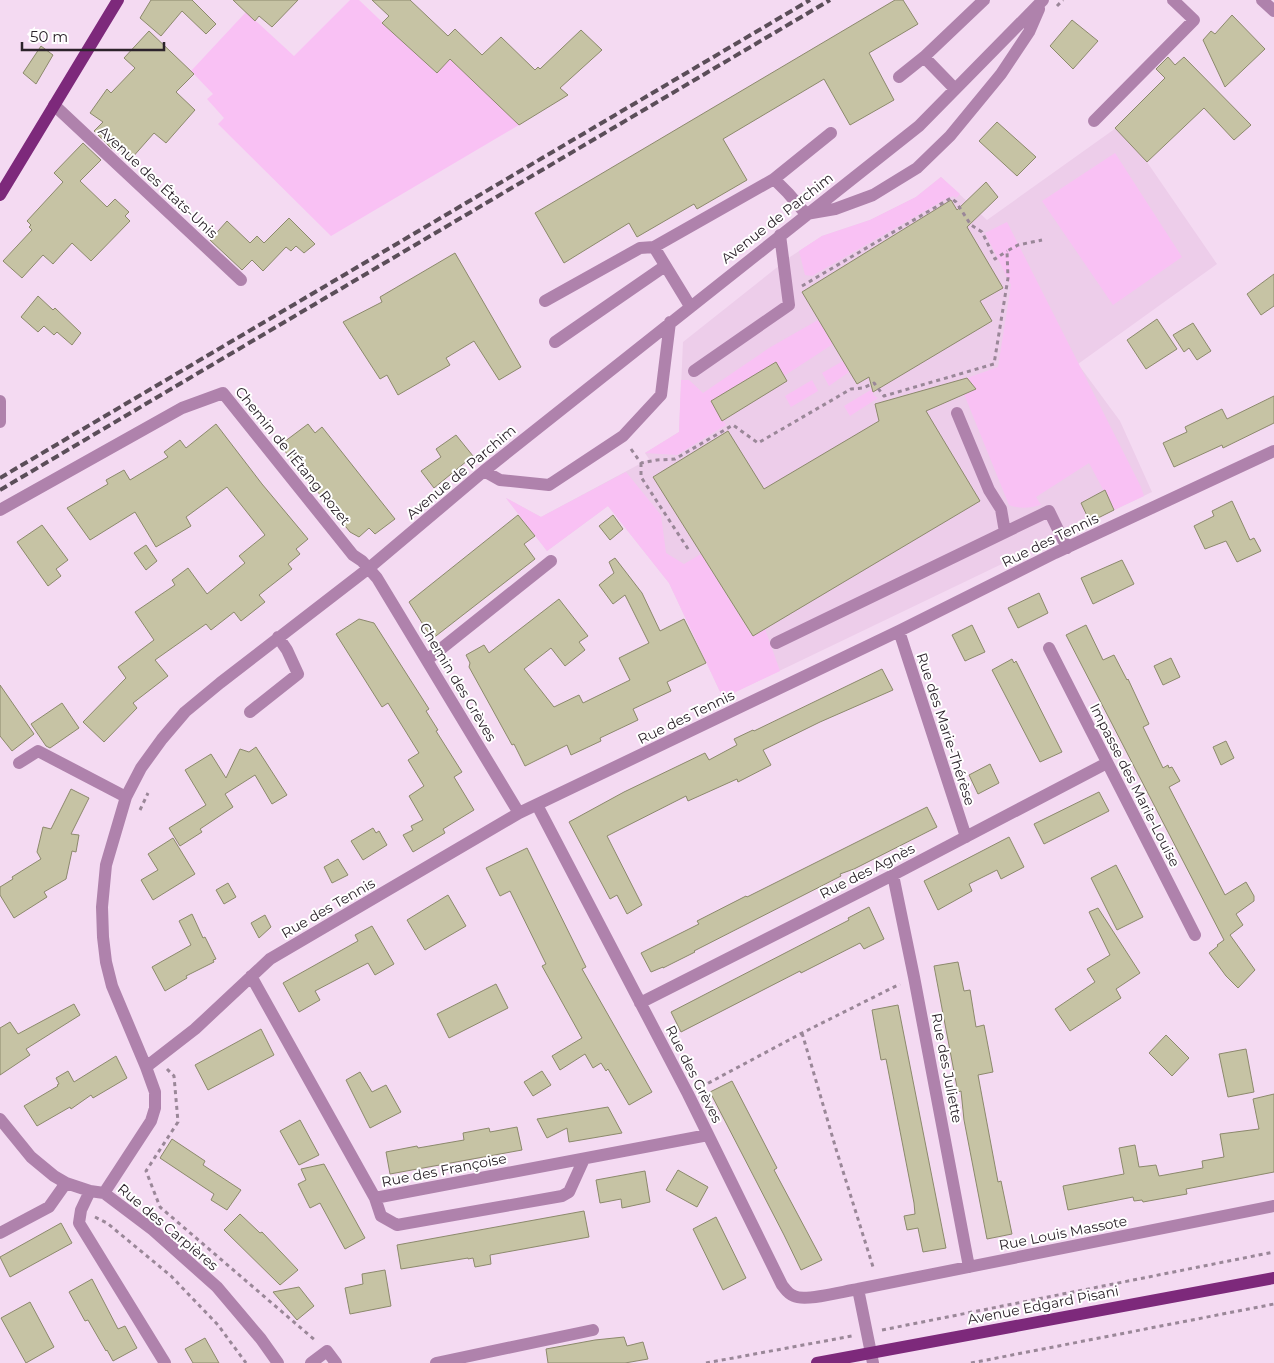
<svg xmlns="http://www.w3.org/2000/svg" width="1274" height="1363" viewBox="0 0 1274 1363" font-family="Montserrat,sans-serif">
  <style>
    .built { fill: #edcdea }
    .green { fill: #f9c1f4 }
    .building { fill: #c6c3a4; stroke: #8c896c }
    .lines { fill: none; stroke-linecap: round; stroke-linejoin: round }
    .path { stroke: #9a8798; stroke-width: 3; stroke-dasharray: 4 4; stroke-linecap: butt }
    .minor { stroke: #af82ac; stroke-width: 12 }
    .major { stroke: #7d297b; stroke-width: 12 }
    .rail { stroke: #5b4e59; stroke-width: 4; stroke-dasharray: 8 4; stroke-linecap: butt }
    .labels { text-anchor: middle; stroke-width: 4; stroke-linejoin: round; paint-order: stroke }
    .street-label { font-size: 14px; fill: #2c232b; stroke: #fff }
  </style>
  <rect width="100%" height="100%" fill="#f4daf2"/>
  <path class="built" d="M1116,128L1147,162L1217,264L1078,364L1120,421L1152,492L723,698L669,583L608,506L547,551L506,498L541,517L649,459L645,453L679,432L683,342L790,257L822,236L870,220L916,197L941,177L987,220Z"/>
  <path class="green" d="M350,0H359L436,73L450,59L519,125L331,236L218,124L224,118L207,99L213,94L191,71L246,12L294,56Z
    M1115,153L1182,257L1113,305L1042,201Z
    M941,177L960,194L956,198L953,196L944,200L812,276L805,275L799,251L822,236L870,220L916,197Z
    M1007,222L1141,487L1144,496L1114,510L1089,463L1036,497L1041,505C1030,508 1019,509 1009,505L964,394L976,389L967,378L998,367L1011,285L985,233Z
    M818,320L833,344L784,376L776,362L711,401L726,425L677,455L645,453L679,432L681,380H689L703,393L769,348Z
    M843,361L849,372L829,386L822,373Z
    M812,380L818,391L791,407L785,396Z
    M874,388L873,395L878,398L850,416L844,406Z
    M626,472L661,515L666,553L684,564L701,554L752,636L765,629L780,671L723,698L669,583L608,506L547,551L506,498L541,517Z"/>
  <path class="building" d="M151,0H192L216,24L206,34L182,11L161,36L140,18Z
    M233,0H298L272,27L259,16L255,21Z
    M372,0H410L448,36L455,29L482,55L501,37L535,70L538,67L540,69L581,30L602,50L560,88L568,95L519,125L450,59L437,73L382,23L389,16Z
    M895,0H903L918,24L869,53L894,100L850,125L824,79L723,139L747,180L697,209L694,204L637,237L629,223L564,263L535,213Z
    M1232,15L1265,49L1225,87L1203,40L1211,31L1215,34Z
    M1072,20L1098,41L1073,69L1050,46Z
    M149,31L194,74L176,92L195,110L166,143L154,133L131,159L115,146L112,149L94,131L103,122L90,113L107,89L111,93L135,68L124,58Z
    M41,46L53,55L36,84L23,73Z
    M1168,57L1175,65L1184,57L1251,125L1234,140L1204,108L1147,162L1115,128L1165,78L1156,69Z
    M997,122L1036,157L1017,176L979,141Z
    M83,143L101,160L80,181L107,207L115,199L129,212L125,216L130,221L91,261L72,243L53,264L43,255L22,278L3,261L32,230L29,227L31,225L27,221L63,182L54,173Z
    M986,182L998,197L967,227L1003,288L980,301L992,321L873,392L869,377L857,384L802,292L951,200L957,210Z
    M289,218L315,244L304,253L296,246L291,251L286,247L263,271L252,260L242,270L210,240L227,221L250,243L257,236L264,243Z
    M455,253L521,367L499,380L474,341L446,358L450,365L398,395L387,375L380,379L343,322L382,302L380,297Z
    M1274,274V306L1261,315L1247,294Z
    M38,296L53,310L55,308L81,333L72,345L57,332L54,335L44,326L38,332L21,317Z
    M1157,319L1177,349L1146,369L1127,340Z
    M1193,323L1211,351L1197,360L1189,348L1184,352L1173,335Z
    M776,362L787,381L722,421L711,401Z
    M967,378L976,389L926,411L980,501L753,636L653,477L728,431L764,489L879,421L875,404Z
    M1274,396V423L1223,448L1222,445L1174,467L1163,443L1187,432L1185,427L1222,409L1227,419Z
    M216,424L262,484L308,539L296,549L300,554L288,564L292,569L259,595L265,602L241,621L234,612L211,630L206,624L155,660L168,676L133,703L137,708L104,742L83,722L126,678L118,667L154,640L135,612L175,585L172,580L188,568L207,594L245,563L239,556L265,535L227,487L186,517L191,526L156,547L135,512L90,540L67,508L108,484L106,480L124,470L130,480L168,457L164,452L180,440L186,448Z
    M308,424L315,433L322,427L395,519L375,534L369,528L359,537L350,532L280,445Z
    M456,435L473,456L434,488L421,471L441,457L436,449Z
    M1105,490L1114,510L1090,522L1081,503Z
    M1232,501L1250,540L1254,538L1261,551L1237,562L1226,541L1205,549L1194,526L1214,516L1212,511Z
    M518,515L535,536L524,544L535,559L432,639L409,602Z
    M613,515L623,529L610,540L599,526Z
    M42,525L68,560L56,569L61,576L48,586L17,542Z
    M146,545L157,561L146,570L134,553Z
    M615,558L642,593L660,631L684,619L706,663L667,682L671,691L633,709L638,720L600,738L601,741L571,755L567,745L525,766L514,744L512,745L469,667L470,663L466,655L484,645L489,653L559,599L588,636L579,642L585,650L565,666L551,648L524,669L554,707L579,695L583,703L630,680L619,658L649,643L625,595L613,604L599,585L614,573L609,562Z
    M1122,560L1134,584L1093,604L1081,578Z
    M1039,593L1048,613L1018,628L1008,608Z
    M359,619L374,623L429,709L426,711L438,730L436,731L462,772L454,777L474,810L443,829L445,833L413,852L403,835L413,830L411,826L423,820L409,796L424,786L408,760L419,753L388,703L382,707L336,634Z
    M972,625L985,652L965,661L952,635Z
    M1086,625L1103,660L1114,655L1127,680L1128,679L1149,724L1143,727L1163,768L1168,765L1169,768L1172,767L1180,781L1169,787L1225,895L1246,882L1254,896V901L1236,914L1243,925L1230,935L1255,970L1238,988L1226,976L1209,953L1218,946L1217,945L1224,940L1066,635Z
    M1171,658L1180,677L1163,685L1154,666Z
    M1012,659L1014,663L1016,661L1062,752L1040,762L992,670Z
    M882,669L893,690L820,722L763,750L771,765L738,782L737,779L688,801L686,796L607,836L642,905L627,914L617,895L610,899L569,822L624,792L705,753L709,760L737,745L734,739L753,730L754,731Z
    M0,685L34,734L12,751L0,736Z
    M62,703L79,728L50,748L46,746L31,724Z
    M1226,741L1234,758L1221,765L1213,747Z
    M256,747L287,795L272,804L255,775L225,794L233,807L200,829L202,832L180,846L169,828L206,805L185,770L211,754L226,778L240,749L249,752Z
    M990,764L999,783L978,794L969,775Z
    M71,789L89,798L71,834L79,835L76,852L72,851L66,879L44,892L47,897L14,918L0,895V887L13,879L12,877L41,859L37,852L43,827L51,829Z
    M1099,792L1109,811L1044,844L1034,824Z
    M927,807L937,827L854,869L840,874L841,876L694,951L695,952L663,968V967L651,972L641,953L699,924L697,921L746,896L747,897Z
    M373,828L376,833L379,831L387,845L363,860L351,841Z
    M1009,837L1024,867L1001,879L997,870L969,884L972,891L938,910L924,881Z
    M173,838L195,874L153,900L141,880L158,870L148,854Z
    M527,848L586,967L582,969L652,1092L629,1105L608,1069L606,1071L601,1063L593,1068L585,1054L560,1070L552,1056L582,1038L542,966L546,964L510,891L500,896L486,868Z
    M338,859L348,875L332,883L324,867Z
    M1116,865L1143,917L1117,930L1091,878Z
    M228,883L236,897L224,904L216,890Z
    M448,895L466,926L425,950L407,920Z
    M869,907L884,939L864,949L860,943L801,973L800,971L681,1032L671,1012L849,920L848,918Z
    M1098,908L1140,973L1116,989L1121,998L1070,1031L1055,1009L1095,982L1087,969L1110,955L1089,912Z
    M192,914L203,938L205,937L216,959L213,960L214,962L186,976L187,978L165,991L152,967L191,945L179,921Z
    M265,915L271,927L259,938L251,923Z
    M372,926L394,964L375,975L368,963L315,991L320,1000L299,1012L283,983L358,941L355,935Z
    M958,962L964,991L970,990L976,1027L984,1025L993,1072L978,1075L998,1182L1001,1181L1012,1234L987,1239L964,1120L961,1091L958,1092L955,1077L934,966Z
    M496,984L508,1008L449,1038L437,1014Z
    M74,1004L80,1015L26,1049L30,1055L0,1075V1028L10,1022L18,1034Z
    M898,1005L946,1248L923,1252L918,1228L907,1230L904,1216L915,1214L914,1203L886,1059L881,1060L872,1010Z
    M261,1029L274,1055L208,1090L195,1065Z
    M1166,1035L1189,1058L1172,1076L1149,1053Z
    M1246,1049L1254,1092L1228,1097L1219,1054Z
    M116,1056L127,1078L93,1098L91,1095L71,1109L70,1107L37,1126L24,1106L58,1086L57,1085L59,1084L56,1078L68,1071L74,1082Z
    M542,1071L551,1085L533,1096L524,1082Z
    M360,1072L372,1092L386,1085L401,1112L370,1128L346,1080Z
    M732,1081L777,1168L774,1170L822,1260L801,1270L784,1235L710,1092Z
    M1274,1094V1172L1186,1189L1187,1194L1143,1202L1142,1200L1134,1201L1133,1197L1068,1210L1063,1186L1124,1174L1119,1148L1135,1145L1139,1167L1156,1165L1159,1176L1203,1168L1202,1161L1224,1157L1220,1134L1259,1129L1253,1099Z
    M608,1107L622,1133L569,1142L567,1128L547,1138L537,1119Z
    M300,1120L319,1155L299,1165L280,1131Z
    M517,1127L522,1150L390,1174L386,1152L417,1146L418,1148L464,1140L463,1133L489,1128L490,1132Z
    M172,1139L205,1161L203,1165L241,1190L227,1210L211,1200L214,1194L160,1158Z
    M324,1164L365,1238L345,1249L320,1203L310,1208L298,1184L306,1180L301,1169Z
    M678,1170L708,1187L697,1207L666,1190Z
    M645,1171L650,1202L622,1208L621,1199L600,1203L596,1180Z
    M584,1211L589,1237L490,1255L491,1264L475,1267L473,1258L468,1259V1258L401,1269L397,1245Z
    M240,1214L260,1233L262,1232L298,1270L280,1285L224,1230Z
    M716,1217L746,1278L723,1290L693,1229Z
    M61,1223L72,1243L10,1277L0,1257Z
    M385,1270L391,1306L350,1314L345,1288L363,1284L362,1274Z
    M92,1279L118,1329L125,1326L137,1348L113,1361L107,1350L106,1351L88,1320L85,1321L69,1292Z
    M299,1287L314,1306L297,1320L273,1292Z
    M30,1302L54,1347L26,1363L1,1318Z
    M624,1337L627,1346L643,1342L648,1359L625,1363H548L546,1349L595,1340Z
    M205,1338L219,1363H193L185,1349Z"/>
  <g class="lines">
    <path class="path" d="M1057,6L1063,0
      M802,286L951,198L956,202L971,225L982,232L995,259L1007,251
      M631,449L641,463L657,460L675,459L733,425L758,443L851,389L863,388L874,383L884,396L994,364L1008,278L1007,251L1018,245L1042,240
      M641,463V477L690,552
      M140,810L148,793
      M802,1033L836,1149L874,1270
      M167,1069L174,1076L178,1122L146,1171L160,1207L316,1341
      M701,1087L802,1033L900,984
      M95,1217L107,1223L171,1276L218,1325L246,1363
      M882,1330L1274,1252
      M706,1363L852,1336
      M971,1363L1274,1304"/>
    <path class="minor" d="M1262,0L1274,11
      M924,57L955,89
      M899,77L924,57L984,0
      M54,105L241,280
      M1094,121L1194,20L1173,0
      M774,179L831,133
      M545,301L640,248L654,247
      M690,306L654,247L774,179L788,193L806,214L835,209L873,195L917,168L950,136L1001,74L1029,32L1039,9
      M555,342L665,266
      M694,371L789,305L780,235
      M0,401V422
      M957,413L989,490L1001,509L1005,532
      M484,471L500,480L549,485L623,436L661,395L670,322
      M0,510L182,408L223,393L353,555L362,561L377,578L519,813
      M899,631L966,837
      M776,643L1049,511L1067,548
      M1049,648L1195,935
      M427,660L551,561
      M250,712L298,674L287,650L278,637
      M19,763L38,751L126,797
      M537,805L688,1094L782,1285C786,1290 788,1294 794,1296C805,1302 844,1291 858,1289L1274,1206
      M893,875L914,977L969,1267
      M251,976L375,1198L708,1135
      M640,1003L893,875L1107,763
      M146,1067L195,1029L270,959L519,813L899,631L1055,553L1274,451
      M0,1119L31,1157L54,1176L66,1183L90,1191L104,1193L153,1230L217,1287L261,1339L278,1363
      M90,1191L81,1210L79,1223L165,1363
      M104,1193L151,1121L155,1108V1092L146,1067L112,986L106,962L103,937L102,907L106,865L126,797L141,768L162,739L185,712L220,683L369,568L484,471L919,126L1043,0
      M375,1198L381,1216L397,1225L562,1196L569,1192L584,1159
      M0,1233L49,1207L66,1183
      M858,1289L873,1363
      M311,1363L327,1351L336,1363
      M436,1363L593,1330"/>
    <path class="major" d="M0,195L118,0
      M817,1363L1274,1278"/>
    <path class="rail" d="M0,478L810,0
      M0,490L830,0"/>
  </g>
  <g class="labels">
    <g class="street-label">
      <text transform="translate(158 182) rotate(43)" y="5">Avenue des États-Unis</text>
      <text transform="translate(777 218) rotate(-38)" y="5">Avenue de Parchim</text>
      <text transform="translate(293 456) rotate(51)" y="5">Chemin de l'Étang Rozet</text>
      <text transform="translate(461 472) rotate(-40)" y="5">Avenue de Parchim</text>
      <text transform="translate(1050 540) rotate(-26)" y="5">Rue des Tennis</text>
      <text transform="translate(458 682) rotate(59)" y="5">Chemin des Grèves</text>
      <text transform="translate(686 717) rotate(-26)" y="5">Rue des Tennis</text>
      <text transform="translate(946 729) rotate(72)" y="5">Rue des Marie-Thérèse</text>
      <text transform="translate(1135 785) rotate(63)" y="5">Impasse des Marie-Louise</text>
      <text transform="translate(867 871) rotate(-27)" y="5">Rue des Agnès</text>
      <text transform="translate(328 908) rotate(-30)" y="5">Rue des Tennis</text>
      <text transform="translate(947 1068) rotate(79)" y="5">Rue des Juliette</text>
      <text transform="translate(694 1074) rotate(63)" y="5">Rue des Grèves</text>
      <text transform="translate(444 1170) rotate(-11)" y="5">Rue des Françoise</text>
      <text transform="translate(168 1227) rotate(40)" y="5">Rue des Carpières</text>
      <text transform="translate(1063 1233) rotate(-11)" y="5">Rue Louis Massote</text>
      <text transform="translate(1043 1305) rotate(-11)" y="5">Avenue Edgard Pisani</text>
    </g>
  </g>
  <path d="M22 42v8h142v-8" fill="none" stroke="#2c232b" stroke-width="2.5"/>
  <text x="30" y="42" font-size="15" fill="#2c232b" stroke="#ffffff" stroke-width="4" paint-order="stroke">50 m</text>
</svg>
